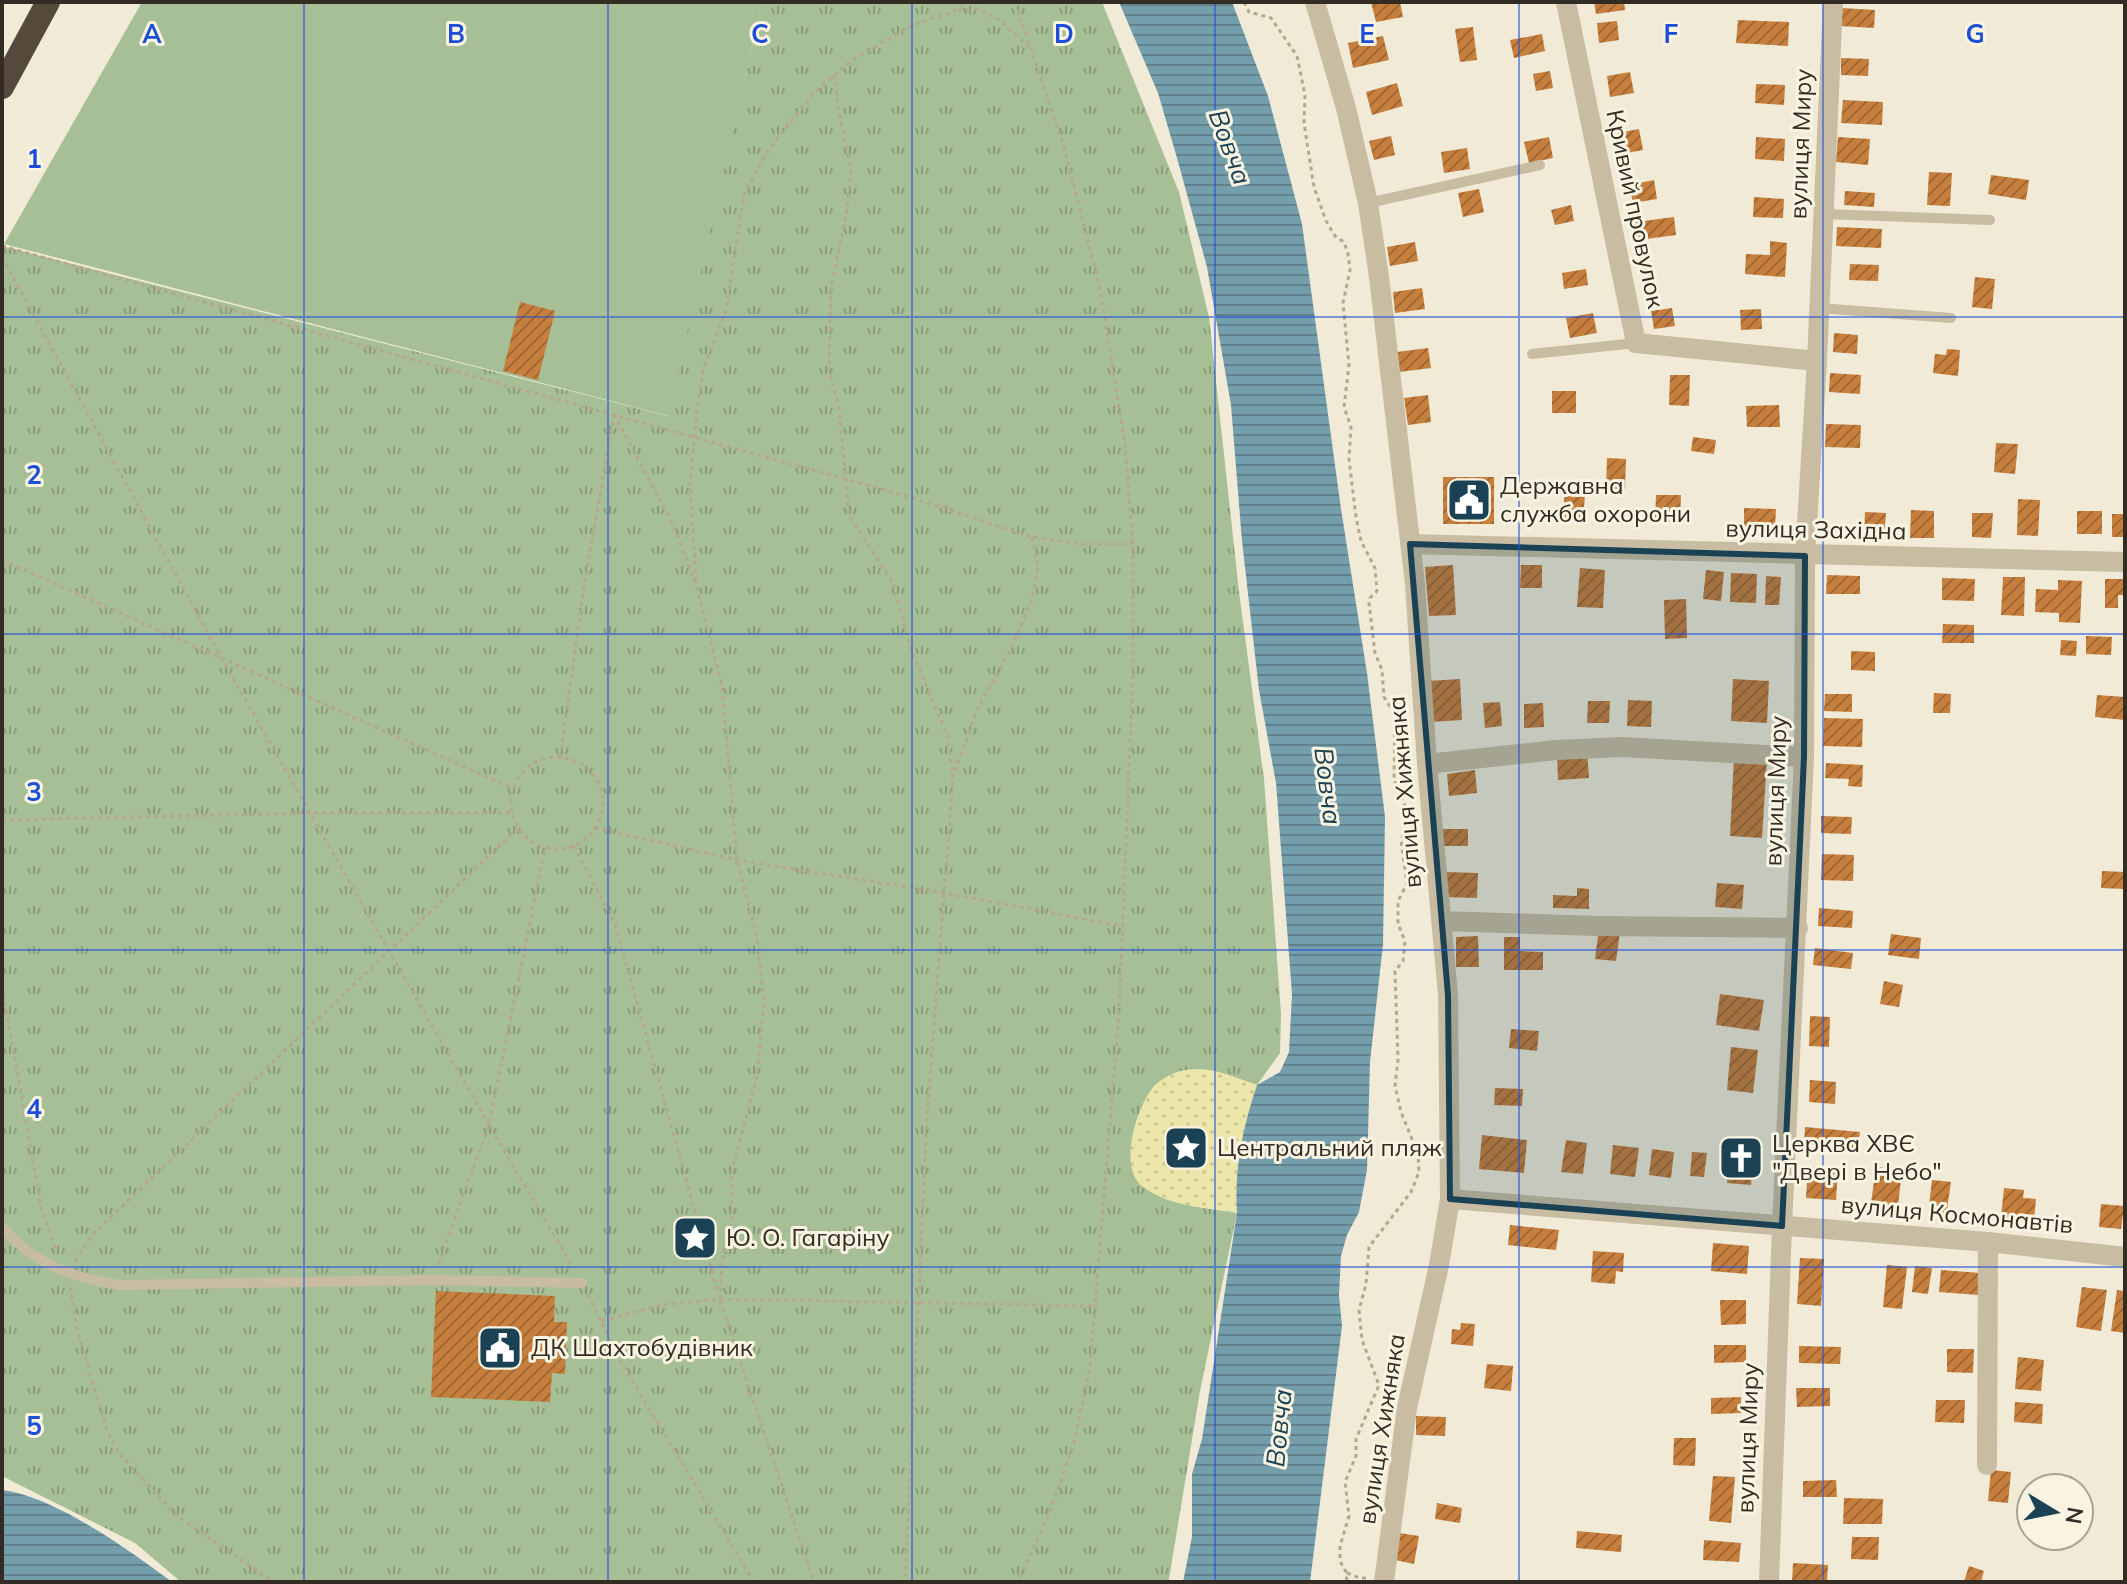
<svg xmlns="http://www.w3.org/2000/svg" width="2127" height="1584" viewBox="0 0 2127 1584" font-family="Mulish,sans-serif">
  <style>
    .grass { fill: #a7bf96 }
    .sand { fill: url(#sand-dots) }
    .park { fill: url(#park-tufts) }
    .water { fill: url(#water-rules) }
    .building { fill: url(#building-hatch) }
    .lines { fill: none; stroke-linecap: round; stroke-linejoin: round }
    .path { stroke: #b4a78c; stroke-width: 3; stroke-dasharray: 4 4; stroke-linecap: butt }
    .lane { stroke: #c8bca2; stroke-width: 10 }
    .street { stroke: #c8bca2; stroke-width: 20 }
    .highway { stroke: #54493b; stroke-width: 24 }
    .marked { fill: #1a4254; fill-opacity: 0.2; stroke: #1a4254; stroke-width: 6; stroke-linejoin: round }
    .grid { fill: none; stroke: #1d4ed8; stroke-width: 2; stroke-opacity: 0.55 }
    .labels { text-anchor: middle; stroke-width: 6; stroke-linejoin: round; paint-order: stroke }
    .street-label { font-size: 24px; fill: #332c24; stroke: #f9f3e1 }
    .poi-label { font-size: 24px; fill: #332c24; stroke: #f9f3e1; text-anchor: start }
    .water-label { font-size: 26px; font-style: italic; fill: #1a4254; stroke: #f9f3e1 }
    .grid-label { font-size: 26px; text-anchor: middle; font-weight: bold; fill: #1d4ed8; stroke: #f9f3e1; stroke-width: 6; stroke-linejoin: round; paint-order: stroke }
  </style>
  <defs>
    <pattern id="sand-dots" width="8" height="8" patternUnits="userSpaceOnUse" patternTransform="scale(2)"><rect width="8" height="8" fill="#ede6ab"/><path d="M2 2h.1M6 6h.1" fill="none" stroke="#ccc593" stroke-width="1.8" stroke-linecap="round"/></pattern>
    <pattern id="park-tufts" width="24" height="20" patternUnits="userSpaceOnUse" patternTransform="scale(2)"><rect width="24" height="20" fill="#a7bf96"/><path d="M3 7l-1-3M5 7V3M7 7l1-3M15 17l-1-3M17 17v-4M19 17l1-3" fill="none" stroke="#899b7a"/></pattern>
    <pattern id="water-rules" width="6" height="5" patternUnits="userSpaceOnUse" patternTransform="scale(2)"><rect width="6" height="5" fill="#759ead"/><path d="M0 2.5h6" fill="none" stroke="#61818d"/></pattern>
    <pattern id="building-hatch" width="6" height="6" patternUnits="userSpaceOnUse" patternTransform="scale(2)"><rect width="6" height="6" fill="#c77f3d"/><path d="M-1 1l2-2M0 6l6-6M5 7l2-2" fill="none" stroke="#a26833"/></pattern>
  </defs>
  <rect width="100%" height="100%" fill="#f0ead6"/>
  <path class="grass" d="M142,2H762L669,416L4,244Z"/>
  <path class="sand" d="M1206,1067L1257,1085C1243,1126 1234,1169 1237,1213C1208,1208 1165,1205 1142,1187C1118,1168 1137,1105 1155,1085C1168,1071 1189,1070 1206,1067Z"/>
  <path class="park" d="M762,2H1102L1179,192L1209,317L1239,592L1264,779L1281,1014L1280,1053L1257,1085C1231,1076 1208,1064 1181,1071C1172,1073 1160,1080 1154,1086C1137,1106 1117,1168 1143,1187C1168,1206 1206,1208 1237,1213L1200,1391L1169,1579L1168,1582H181L135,1543L2,1476V246L668,416Z"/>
  <path class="water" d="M1119,2H1232L1268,96L1302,224L1341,509L1367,673L1385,817L1383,944L1370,1062L1367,1170L1359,1212L1347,1235L1341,1256L1339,1295L1342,1326L1310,1582H1183L1192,1537V1474L1202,1439L1237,1213C1234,1169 1243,1126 1257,1085L1280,1072L1289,1052L1292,994L1276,783L1259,690L1242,541L1231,405L1207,267L1177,158L1158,93Z
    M2,1490C56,1497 129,1550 172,1582H2Z"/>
  <path class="building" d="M1371,2H1400L1403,17L1376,22Z
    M1594,2H1624L1625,10L1596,14Z
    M1842,8L1875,10L1874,28L1840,26Z
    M1738,20L1789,22L1788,46L1736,43Z
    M1617,21L1619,40L1599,43L1597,23Z
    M1473,27L1477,60L1460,62L1455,29Z
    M1542,34L1545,51L1514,58L1510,40Z
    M1383,36L1389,60L1353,68L1348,43Z
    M1841,58L1869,59L1868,76L1841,75Z
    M1550,71L1553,88L1536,91L1533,74Z
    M1630,72L1634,93L1610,97L1607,76Z
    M1397,83L1403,106L1372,115L1366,92Z
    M1756,84L1785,85L1784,105L1755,103Z
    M1843,100L1883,102L1882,125L1841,123Z
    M1639,129L1643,150L1621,154L1618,133Z
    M1391,136L1395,155L1374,160L1369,141Z
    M1549,137L1553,158L1529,163L1524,142Z
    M1756,137L1785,139L1784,161L1755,159Z
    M1838,137L1870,139L1868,165L1836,162Z
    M1467,148L1470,169L1444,173L1441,152Z
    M1929,172L1952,173L1950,206L1927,205Z
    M1991,175L2029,180L2026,200L1988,194Z
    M1654,180L1657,199L1633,203L1629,185Z
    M1479,189L1484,212L1463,217L1458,193Z
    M1845,191L1875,193L1874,207L1844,205Z
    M1754,197L1784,199L1783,218L1753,217Z
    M1571,205L1574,221L1555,225L1551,210Z
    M1674,217L1676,235L1639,240L1636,222Z
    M1837,227L1882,229L1881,248L1836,246Z
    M1770,241L1787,243L1785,277L1745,274L1746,254L1770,255Z
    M1415,242L1418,261L1390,266L1387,247Z
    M1850,264L1879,265L1878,281L1849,280Z
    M1586,269L1588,285L1564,289L1562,273Z
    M1975,277L1995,279L1992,309L1972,307Z
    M1422,288L1425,309L1395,313L1393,292Z
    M520,302L555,311L538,380L503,371Z
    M1672,308L1675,326L1654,329L1651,311Z
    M1761,309L1762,329L1741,330L1740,310Z
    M1593,313L1597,333L1570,338L1566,318Z
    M1834,333L1858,335L1857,354L1833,352Z
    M1428,348L1431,368L1399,372L1397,352Z
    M1947,349L1960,350L1958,376L1933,373L1935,354L1946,355Z
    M1830,373L1861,375L1860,394L1829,392Z
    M1670,375H1690L1689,406L1669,405Z
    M1552,391H1576V413H1552Z
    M1428,395L1431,422L1408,425L1404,398Z
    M1779,405L1780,427H1747L1746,406Z
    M1826,424L1861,425L1860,448L1825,447Z
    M1693,437L1716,440L1714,454L1691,451Z
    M1996,443L2018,444L2015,474L1994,472Z
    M1607,458L1626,459L1625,489H1606Z
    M1443,477H1494V524H1443Z
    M1565,492L1585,494L1583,520L1562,519Z
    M1656,495H1681L1680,522H1655Z
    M2018,499L2040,500L2038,536L2017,535Z
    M1744,508L1776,509L1775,528L1744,527Z
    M1911,510L1934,511V538H1910Z
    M2077,511H2102V534H2077Z
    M1865,512L1886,513L1884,537L1864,536Z
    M1972,513H1993L1991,538L1972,537Z
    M2112,514H2125V537H2112Z
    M1453,565L1456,615L1429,616L1425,567Z
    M1521,565H1542V588H1520Z
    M1580,568L1605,570L1603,608L1577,607Z
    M1706,570L1724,572L1721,601L1703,599Z
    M1731,573L1757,574L1756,603L1730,602Z
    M1827,575L1860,576V594H1826Z
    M1766,576L1781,577L1779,605H1765Z
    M2003,577H2025L2024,616L2001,615Z
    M1942,578L1975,579L1974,601L1942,600Z
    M2105,579H2125V595H2118V608H2105Z
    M2058,580L2082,581L2080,623L2059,622V613L2035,612L2036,589L2058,590Z
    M1686,599L1687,638L1665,639L1664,600Z
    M1943,624L1974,625V643H1942Z
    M2086,636L2112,637L2111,655L2086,654Z
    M2061,640L2077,641L2076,656L2060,655Z
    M1851,651L1875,652V671L1851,670Z
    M1460,679L1462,720L1430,722L1428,681Z
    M1733,679L1769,681L1767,723L1731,721Z
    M1934,693L1951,694L1950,713H1933Z
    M1825,694H1852V712L1824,711Z
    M2097,695L2125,697V720L2095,717Z
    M1628,700L1652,701L1651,727L1627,726Z
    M1588,701H1610L1609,723H1587Z
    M1500,702L1502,726L1485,728L1483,703Z
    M1543,703L1544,727L1524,728V704Z
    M1824,718L1863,719L1862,747L1823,746Z
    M1587,752L1589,778L1558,780L1557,754Z
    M1734,757L1767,759L1762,838L1730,836Z
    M1826,763L1863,765L1862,787L1848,786L1849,779L1825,778Z
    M1475,770L1477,793L1449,796L1447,774Z
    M1821,816L1852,817L1851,834L1821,833Z
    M1443,829H1468V846H1443Z
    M1822,854L1854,855L1853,881L1821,880Z
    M2102,871L2125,872V889L2101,888Z
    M1444,872L1478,873L1477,898L1443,897Z
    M1717,883L1744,885L1742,909L1715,907Z
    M1577,888L1589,889V909L1553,908V895L1577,896Z
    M1819,908L1853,911L1852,928L1818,926Z
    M1599,928L1620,931L1616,961L1595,959Z
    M1891,934L1921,938L1919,959L1888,955Z
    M1478,936L1479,967H1456V937Z
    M1504,937H1520V951L1543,952V970H1504Z
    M1815,948L1853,953L1851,969L1813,965Z
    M1884,981L1903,985L1899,1007L1880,1004Z
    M1720,994L1764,1000L1759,1031L1716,1025Z
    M1810,1016L1830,1017L1829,1047L1809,1046Z
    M1511,1029L1539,1031L1537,1051L1509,1048Z
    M1731,1047L1758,1050L1753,1093L1727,1090Z
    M1810,1080L1836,1082L1835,1104L1809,1102Z
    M1495,1088L1523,1089L1522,1106L1494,1105Z
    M1805,1127L1860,1132L1858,1148L1804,1144Z
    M1482,1135L1527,1140L1524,1173L1479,1169Z
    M1730,1137L1754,1138L1751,1185L1727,1183Z
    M1566,1140L1587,1143L1583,1174L1561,1172Z
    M1613,1145L1639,1148L1635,1177L1610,1174Z
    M1652,1149L1674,1152L1671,1178L1649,1175Z
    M1692,1152L1707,1153L1704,1177L1690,1176Z
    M1808,1167L1838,1169L1836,1200L1806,1198Z
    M1876,1167L1902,1170L1898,1206L1871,1203Z
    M1932,1180L1951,1182L1946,1216L1928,1214Z
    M2004,1188L2024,1190L2023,1198L2036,1199L2034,1220L2001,1217Z
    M2101,1204L2124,1206L2121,1229L2099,1227Z
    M1510,1225L1559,1230L1556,1250L1508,1245Z
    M1713,1243L1749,1246L1747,1274L1711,1271Z
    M1593,1251L1624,1253L1623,1272L1616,1271L1615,1284L1591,1282Z
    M1800,1258L1824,1259L1821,1306L1797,1304Z
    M1887,1265L1907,1267L1902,1309L1883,1307Z
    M1915,1266L1932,1268L1928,1294L1912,1292Z
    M1941,1270L1981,1273L1979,1295L1939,1292Z
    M2082,1287L2107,1290L2101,1331L2076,1327Z
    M2117,1290L2125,1291V1333L2111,1331Z
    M436,1291L555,1296L554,1322H567L565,1374L552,1373L550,1402L431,1397Z
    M1720,1300H1746V1324L1721,1325Z
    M1461,1323L1475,1324L1473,1346L1451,1344L1452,1329L1460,1330Z
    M1714,1345H1746V1362L1714,1363Z
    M1799,1346L1841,1347L1840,1364L1799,1363Z
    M1947,1349H1974L1973,1373L1947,1372Z
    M2018,1357L2044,1360L2041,1391L2015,1389Z
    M1487,1364L1513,1366L1511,1391L1484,1388Z
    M1796,1388H1830V1406L1797,1407Z
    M1741,1397V1413L1711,1414V1398Z
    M1936,1400H1965L1964,1423L1935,1422Z
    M2015,1402L2043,1404L2042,1424L2014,1422Z
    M1416,1416L1446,1417L1445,1436L1416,1435Z
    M1674,1438H1696L1695,1466L1673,1465Z
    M1991,1470L2011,1472L2008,1503L1988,1501Z
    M1713,1476L1735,1477L1731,1523L1709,1521Z
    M1836,1480L1837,1497H1803V1481Z
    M1844,1498L1883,1499L1882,1524H1843Z
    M1437,1503L1462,1508L1460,1523L1435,1519Z
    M1577,1531L1622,1535L1621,1552L1576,1548Z
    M1399,1533L1419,1536L1414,1564L1395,1560Z
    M1852,1537H1879L1878,1560L1851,1559Z
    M1704,1540L1741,1543L1739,1562L1703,1560Z
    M1793,1563L1828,1565L1827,1582H1792Z
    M1969,1566L1984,1571L1981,1582H1964Z"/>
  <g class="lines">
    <path class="path" d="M1015,2L1064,147L1100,288L1125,445L1133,544V674L1119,1013L1090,1367L1074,1443L1049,1514L1018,1582
      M1244,2L1249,12L1271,18L1297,56L1305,95L1304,123L1314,187L1326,221L1335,236L1344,242L1348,254L1350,270L1343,303L1349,365L1344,407L1351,427L1349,459L1356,517L1361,541L1375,568L1377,591L1370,598L1369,603L1375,653L1382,670L1384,697L1393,711L1395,721L1394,780L1406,808V831L1401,840L1407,884L1398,901V924L1405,941L1403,961L1395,971L1398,1060L1395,1086L1401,1112L1418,1154L1419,1172L1411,1192L1369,1247L1366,1284L1359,1310L1362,1340L1379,1385L1356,1439V1456L1345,1482L1349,1516L1340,1546V1561L1346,1572L1347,1582
      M958,11L977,9L998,19L1029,47
      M834,75L838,107L851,170L846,216L831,286L829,372L839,409L849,515L893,583L912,652L947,735L953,775L927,1118L905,1582
      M2,246L903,495L1032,537L1082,544H1133
      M2,257L223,661L489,1125L573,1267
      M614,414L674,527L696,584L722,686L737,860L757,937L764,1003L757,1076L731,1174L732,1222L722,1261L720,1299
      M2,560L514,789
      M696,581L690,482L697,411L703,370L726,310L744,195L765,155L784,130L815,92L852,60L913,25L952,12L967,2
      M560,757L584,586L614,414
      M511 803a46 46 0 1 1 92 0a46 46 0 1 1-92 0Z
      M955,771L977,710L1010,651L1032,600L1038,567L1032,537
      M2,820L311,813H512
      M595,828L737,860L945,893L1122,926
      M574,846L615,924L718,1294
      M2,986L41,1207L56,1250
      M75,1261L93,1234L518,828
      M438,1265L489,1125L545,848
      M70,1287L78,1333L107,1430L118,1452L176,1515L273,1582
      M588,1295L622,1364L754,1582
      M720,1301L814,1582
      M602,1321L660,1305L720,1299L1096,1306
      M1347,1573L1360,1578H1366"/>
    <path class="lane" d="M1368,203L1540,165
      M1824,214L1990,220
      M1819,308L1951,318
      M1532,354L1636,343
      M2,1227C33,1264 73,1278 120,1285L433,1280L582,1283"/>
    <path class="street" d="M1315,2L1346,108L1368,203L1379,277L1415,584L1427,764L1448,995L1450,1199L1439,1265L1407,1408L1384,1582
      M1566,2L1636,343L1817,361
      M1410,544L2125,562
      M1427,764L1556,750L1622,747L1804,757
      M1442,921L1598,926L1798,928
      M1450,1199L1988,1242L2125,1257
      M1987,1465L1988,1242
      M1769,1582L1782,1226L1804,757L1805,556L1817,361L1833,2"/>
    <path class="highway" d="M2,87L48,2"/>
  </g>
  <path class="marked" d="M1410,544L1805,556L1804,757L1782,1226L1450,1199L1448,995Z"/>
  <path class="grid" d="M304,2V1582M608,2V1582M912,2V1582M1215,2V1582M1519,2V1582M1823,2V1582M2,317H2125M2,634H2125M2,950H2125M2,1267H2125"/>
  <defs>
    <g id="civic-square" transform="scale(2.3)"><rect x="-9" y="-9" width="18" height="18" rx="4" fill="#1a4254" stroke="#f9f3e1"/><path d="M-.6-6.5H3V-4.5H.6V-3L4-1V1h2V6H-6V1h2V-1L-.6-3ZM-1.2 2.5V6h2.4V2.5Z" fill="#fff"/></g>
    <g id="sight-square" transform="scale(2.3)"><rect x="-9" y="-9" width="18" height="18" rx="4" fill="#1a4254" stroke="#f9f3e1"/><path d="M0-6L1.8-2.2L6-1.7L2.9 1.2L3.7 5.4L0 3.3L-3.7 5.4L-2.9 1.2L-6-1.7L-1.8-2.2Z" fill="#fff"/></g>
    <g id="church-square" transform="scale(2.3)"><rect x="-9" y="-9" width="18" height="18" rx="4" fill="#1a4254" stroke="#f9f3e1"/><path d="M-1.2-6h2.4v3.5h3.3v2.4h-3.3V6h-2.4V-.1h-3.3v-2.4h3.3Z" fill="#fff"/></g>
  </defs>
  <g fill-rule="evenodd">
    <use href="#civic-square" x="1469" y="500"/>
    <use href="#sight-square" x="1186" y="1148"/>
    <use href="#church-square" x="1741" y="1158"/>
    <use href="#sight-square" x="695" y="1238"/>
    <use href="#civic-square" x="500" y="1348"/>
  </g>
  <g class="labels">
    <g class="street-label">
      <text transform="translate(1801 144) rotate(-88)" y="8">вулиця Миру</text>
      <text transform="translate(1635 209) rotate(78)" y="8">Кривий провулок</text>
      <text transform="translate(1816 530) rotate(1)" y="8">вулиця Західна</text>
      <text transform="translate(1776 791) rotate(-88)" y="8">вулиця Миру</text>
      <text transform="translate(1405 792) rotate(-95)" y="8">вулиця Хижняка</text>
      <text transform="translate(1957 1215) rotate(5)" y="8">вулиця Космонавтів</text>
      <text transform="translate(1382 1429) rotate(-81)" y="8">вулиця Хижняка</text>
      <text transform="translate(1748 1438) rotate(-88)" y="8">вулиця Миру</text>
    </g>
    <g class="poi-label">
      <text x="1500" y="494">Державна<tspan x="1500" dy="28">служба охорони</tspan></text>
      <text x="1772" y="1152">Церква ХВЄ<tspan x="1772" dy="28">"Двері в Небо"</tspan></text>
      <text x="1217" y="1156">Центральний пляж</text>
      <text x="726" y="1246">Ю. О. Гагаріну</text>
      <text x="531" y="1356">ДК Шахтобудівник</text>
    </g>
    <g class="water-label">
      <text transform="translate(1230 147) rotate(70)" y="9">Вовча</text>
      <text transform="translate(1328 786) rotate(83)" y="9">Вовча</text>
      <text transform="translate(1279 1428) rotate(-84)" y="9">Вовча</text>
    </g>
  </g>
  <g class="grid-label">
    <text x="152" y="43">A</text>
    <text x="456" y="43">B</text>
    <text x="760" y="43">C</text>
    <text x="1064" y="43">D</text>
    <text x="1367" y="43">E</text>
    <text x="1671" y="43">F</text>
    <text x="1975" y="43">G</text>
    <text x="34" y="168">1</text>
    <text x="34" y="484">2</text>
    <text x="34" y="801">3</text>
    <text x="34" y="1118">4</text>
    <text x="34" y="1435">5</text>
  </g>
  <rect width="2127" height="1584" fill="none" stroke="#332c24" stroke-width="8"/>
  <g transform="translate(2055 1512) rotate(100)"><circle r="38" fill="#f9f3e1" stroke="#aaa395" stroke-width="2"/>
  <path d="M0-6L14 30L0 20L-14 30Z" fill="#1a4254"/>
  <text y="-12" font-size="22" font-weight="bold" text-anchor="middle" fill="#332c24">N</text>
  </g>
</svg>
